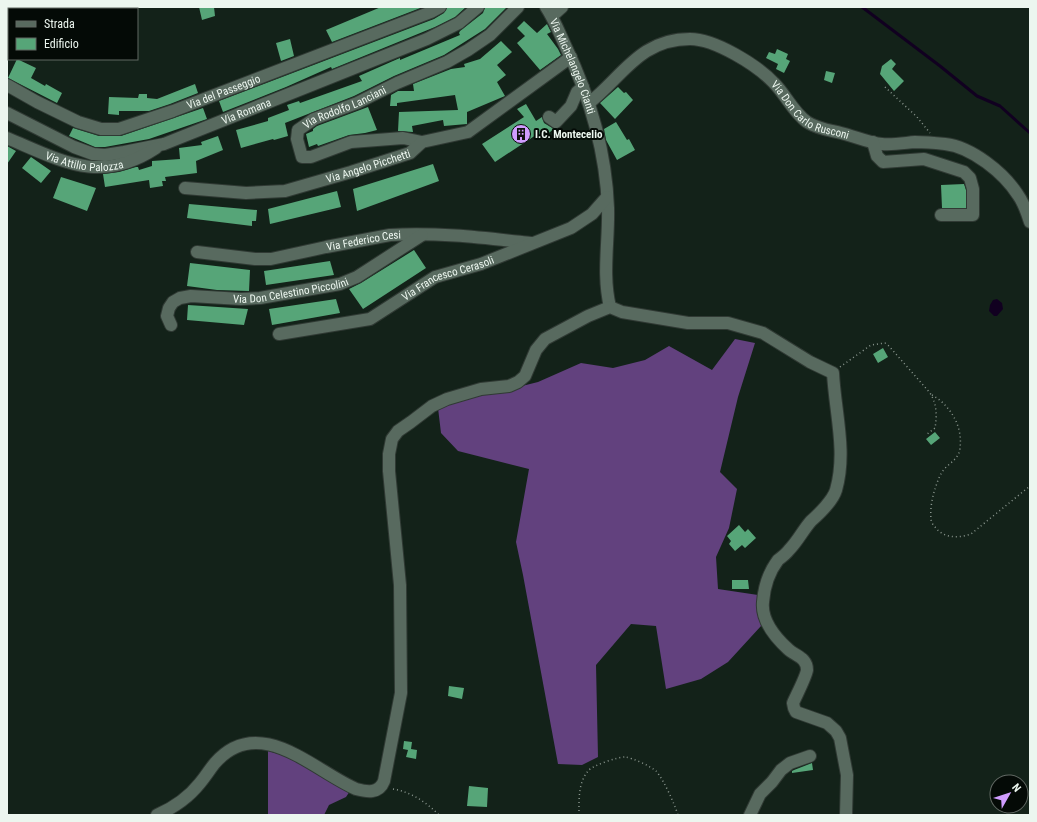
<svg xmlns="http://www.w3.org/2000/svg" width="1037" height="822" viewBox="0 0 1037 822" font-family="'Roboto Condensed',sans-serif">
  <style>
    .forest { fill: #62417e }
    .water { fill: #110020 }
    .lines { fill: none; stroke-linecap: round; stroke-linejoin: round }
    .stream { stroke: #110020; stroke-width: 3 }
    .building { fill: #56a578 }
    .minor-casing { stroke: #303a34; stroke-width: 14 }
    .path { stroke: #8a968e; stroke-width: 1.5; stroke-dasharray: 1 3; stroke-linecap: butt }
    .minor { stroke: #586a5f; stroke-width: 12 }
    .labels { text-anchor: middle; stroke-width: 4; stroke-linejoin: round; paint-order: stroke }
    .street-label { font-size: 11px; fill: #ecf6ef; stroke: #040a06 }
    .poi-label { font-size: 11px; font-weight: bold; fill: #ecf6ef; stroke: #040a06; text-anchor: start }
  </style>
  <rect width="100%" height="100%" fill="#132219"/>
  <path class="forest" d="M735,339L755,343L738,397L720,472L737,489L729,528L716,557L718,589L758,595L761,626L728,662L701,679L666,689L656,626L631,624L596,665L598,757L582,765L558,764L523,575L516,542L529,469L458,451L441,433L438,408L473,394L506,390L538,382L581,363L613,368L645,360L669,346L712,370Z
    M268,751L300,760L350,791L346,797L329,805L324,815H268Z"/>
  <path class="water" d="M997,299L1002,303L1003,309L997,316H994L989,311L990,305L993,300Z"/>
  <g class="lines">
    <path class="stream" d="M862,7L940,66L977,96L1000,106L1030,133"/>
  </g>
  <path class="building" d="M199,7H214L215,16L202,20Z
    M381,7H423L332,42L326,30Z
    M447,7H466L455,17L435,27L332,69L331,67L286,87L223,112L219,101L434,19L444,13Z
    M485,7H507L485,29L444,55L394,76L354,96L285,123L288,136L274,140L273,139L241,148L236,130L268,121V118L289,110L287,105L299,101L300,103L362,81L359,76L393,61L400,58V60L460,35L459,33L460,31L483,13Z
    M524,21L537,33L547,24L551,32L547,34L558,49L561,55L540,70L517,43L525,36L517,28Z
    M290,39L294,56L281,61L276,43Z
    M501,41L512,52L497,65L506,75L497,82L505,96L467,112V124L444,126L443,120L412,126L413,132L398,131L399,112L458,110L455,95L397,103V106H390L391,95L398,91H414L413,84L451,69L465,67L464,64L480,59Z
    M777,49L788,54L786,59L790,61L784,73L776,69L778,64L766,58L769,52L775,54Z
    M17,59L36,68L31,78L45,86L46,84L62,93L57,103L8,78Z
    M891,59L896,64L892,69L904,81L894,91L880,74L882,66Z
    M826,71L835,73L832,83L824,80Z
    M195,84L198,93L170,104L149,111H119V115L108,114L109,97L138,98L139,94H147V98L157,99Z
    M618,87L624,93L626,92L633,100L615,119L600,103Z
    M526,104L536,121L542,117L544,123L554,129L546,135L544,132L537,137L536,135L495,162L482,144L524,117L517,109Z
    M368,107L377,130L365,133L349,135L318,146L317,144L309,147L306,134L313,131V129L317,126Z
    M203,108L207,119L149,139L105,147H95L69,136L73,128L99,136H121Z
    M616,122L627,140L629,139L635,150L617,160L606,140L604,129Z
    M218,136L223,150L196,161L197,173L165,177L166,181H162L163,186L150,188L149,180L105,187L103,174L119,172L136,167H138L139,170L152,166V161L180,159L179,148L202,145L201,142Z
    M7,146L16,151L7,164Z
    M31,157L51,171L41,183L22,168Z
    M433,164L439,181L357,211L353,189Z
    M61,177L96,188L87,211L53,198Z
    M964,184L966,190V208H942L941,185Z
    M337,191L341,207L270,224L268,209Z
    M189,204L257,210L256,221H252V226L187,218Z
    M414,250L426,268L363,309L349,289L361,283Z
    M330,261L334,275L266,285L264,271Z
    M190,263L250,270L249,291L217,290L187,286Z
    M336,299L340,313L272,325L269,309Z
    M188,305L248,309L244,325L187,320Z
    M883,348L888,357L878,363L873,354Z
    M935,432L940,438L931,445L926,439Z
    M739,525L745,532L748,529L756,538L745,548L742,545L735,551L729,544L731,541L727,536Z
    M732,580H748L749,589H732Z
    M449,686L464,688L462,699L448,696Z
    M404,741L412,742L411,749L417,750L416,759L406,757L408,750L403,749Z
    M812,763L813,770L792,773V771L794,770Z
    M469,786L488,788L487,807L467,806Z"/>
  <g class="lines">
    <g class="minor-casing">
      <g id="minor">
        <path id="s1" d="M546,7C554,19 559,32 565,45C589,95 606,151 608,208C609,241 602,274 610,307"/>
        <path d="M552,16L562,7"/>
        <path id="s2" d="M7,85L37,102L78,122L101,129H119L173,111L431,12L440,7"/>
        <path id="s3" d="M589,103C623,76 640,39 690,39C715,39 757,65 774,83C786,95 793,112 807,122C818,129 829,130 841,133C854,136 869,143 882,144C893,145 904,143 915,142C925,142 936,143 945,144C972,147 1004,173 1018,195C1024,203 1027,213 1030,222"/>
        <path id="s4" d="M7,113L74,147L93,154L105,155L124,152L164,144L427,39L459,23L478,7"/>
        <path d="M549,117L556,122L571,106L577,92L583,87"/>
        <path id="s5" d="M7,138C62,161 100,185 156,148"/>
        <path id="s6" d="M422,142L403,138L351,142L311,157H302L297,139L298,130L314,119L357,103L397,83L447,62L468,50L490,35L518,7"/>
        <path d="M873,142L877,156L883,162L924,159L964,172L970,178L973,189V215H941"/>
        <path id="s7" d="M185,188L246,193L285,191L351,172L410,153L422,142L468,132L571,57"/>
        <path id="s8" d="M197,252L255,259H271L326,247L390,235C437,232 485,238 531,243"/>
        <path id="s9" d="M171,325L167,316L169,308L173,302L180,298L191,296L241,299L260,298L340,284L357,277L422,235"/>
        <path id="s10" d="M279,334L370,319L435,277L481,264L571,228L592,214L607,197"/>
        <path d="M157,815C173,808 189,797 200,783C206,776 210,769 215,763C259,713 313,770 356,789C367,792 379,794 384,781L401,693L400,585L389,471V454L392,439L398,431L411,422L432,406L447,399L481,389L509,386L518,382L525,376L536,350L545,339L588,316L610,307L622,312L688,323H728L763,333L810,362L833,373C835,412 847,452 836,490C833,500 819,514 811,521C803,530 798,541 789,550C786,554 782,557 778,560C769,572 764,588 763,602C761,621 775,637 788,649C795,656 807,657 807,670C806,677 796,696 793,703L794,708L796,712L827,723L836,731L840,738L847,775L846,815"/>
        <path d="M750,815L760,794L772,782L781,770L790,763L810,756"/>
      </g>
    </g>
    <path class="path" d="M885,87L917,117L930,133
      M840,367L871,345L885,343L889,346L930,393C937,404 937,416 935,428L926,435
      M932,395C950,405 963,426 960,448C959,460 948,463 942,472C939,477 937,483 935,489C932,498 930,510 931,519C931,522 933,525 935,527C944,539 959,538 971,534L1030,486
      M393,789C411,792 426,802 439,815
      M579,815C579,800 578,783 588,771C593,765 618,757 625,757C633,758 650,766 656,771C664,780 674,803 678,815"/>
    <use href="#minor" class="minor"/>
  </g>
  <defs>
    <g id="building-disc" transform="scale(1)"><circle r="9.5" fill="#d09dfe" stroke="#040a06"/><path d="M-4-6H4V6H1V3H-1V6H-4ZM-2.5-4.3h1.7v1.8h-1.7ZM.8-4.3h1.7v1.8H.8ZM-2.5-1h1.7V.8h-1.7ZM.8-1h1.7V.8H.8Z" fill="#111"/></g>
  </defs>
  <g fill-rule="evenodd">
    <use href="#building-disc" x="521" y="134"/>
  </g>
  <g class="labels">
    <g class="street-label">
      <text dy="4" stroke="none"><textPath href="#s1" startOffset="65">Via Michelangelo Cianti</textPath></text>
      <text dy="4" stroke="none"><textPath href="#s2" startOffset="233">Via del Passeggio</textPath></text>
      <text dy="4" stroke="none"><textPath href="#s3" startOffset="267">Via Don Carlo Rusconi</textPath></text>
      <text dy="4" stroke="none"><textPath href="#s6" startOffset="203">Via Rodolfo Lanciani</textPath></text>
      <text dy="4" stroke="none"><textPath href="#s4" startOffset="256">Via Romana</textPath></text>
      <text dy="4" stroke="none"><textPath href="#s5" startOffset="82">Via Attilio Palozza</textPath></text>
      <text dy="4" stroke="none"><textPath href="#s7" startOffset="187">Via Angelo Picchetti</textPath></text>
      <text dy="4" stroke="none"><textPath href="#s8" startOffset="169">Via Federico Cesi</textPath></text>
      <text dy="4" stroke="none"><textPath href="#s10" startOffset="181">Via Francesco Cerasoli</textPath></text>
      <text dy="4" stroke="none"><textPath href="#s9" startOffset="145">Via Don Celestino Piccolini</textPath></text>
    </g>
    <g class="poi-label">
      <text x="535" y="138">I.C. Montecelio</text>
    </g>
  </g>
  <rect width="1037" height="822" fill="none" stroke="#ecf6ef" stroke-width="16"/>
  <rect x="8" y="8" width="130" height="52" fill="#040a06" stroke="#616863"/>
  <rect x="16" y="21" width="20" height="6" fill="#586a5f" stroke="#616863"/>
  <text x="44" y="28" font-size="12" fill="#ecf6ef">Strada</text>
  <rect x="16" y="38" width="20" height="12" fill="#56a578" stroke="#616863"/>
  <text x="44" y="48" font-size="12" fill="#ecf6ef">Edificio</text>
  <g transform="translate(1009 794) rotate(51)"><circle r="19" fill="#040a06" stroke="#616863"/>
  <path d="M0-3L7 15L0 10L-7 15Z" fill="#d09dfe"/>
  <text y="-6" font-size="11" font-weight="bold" text-anchor="middle" fill="#ecf6ef">N</text>
  </g>
</svg>
